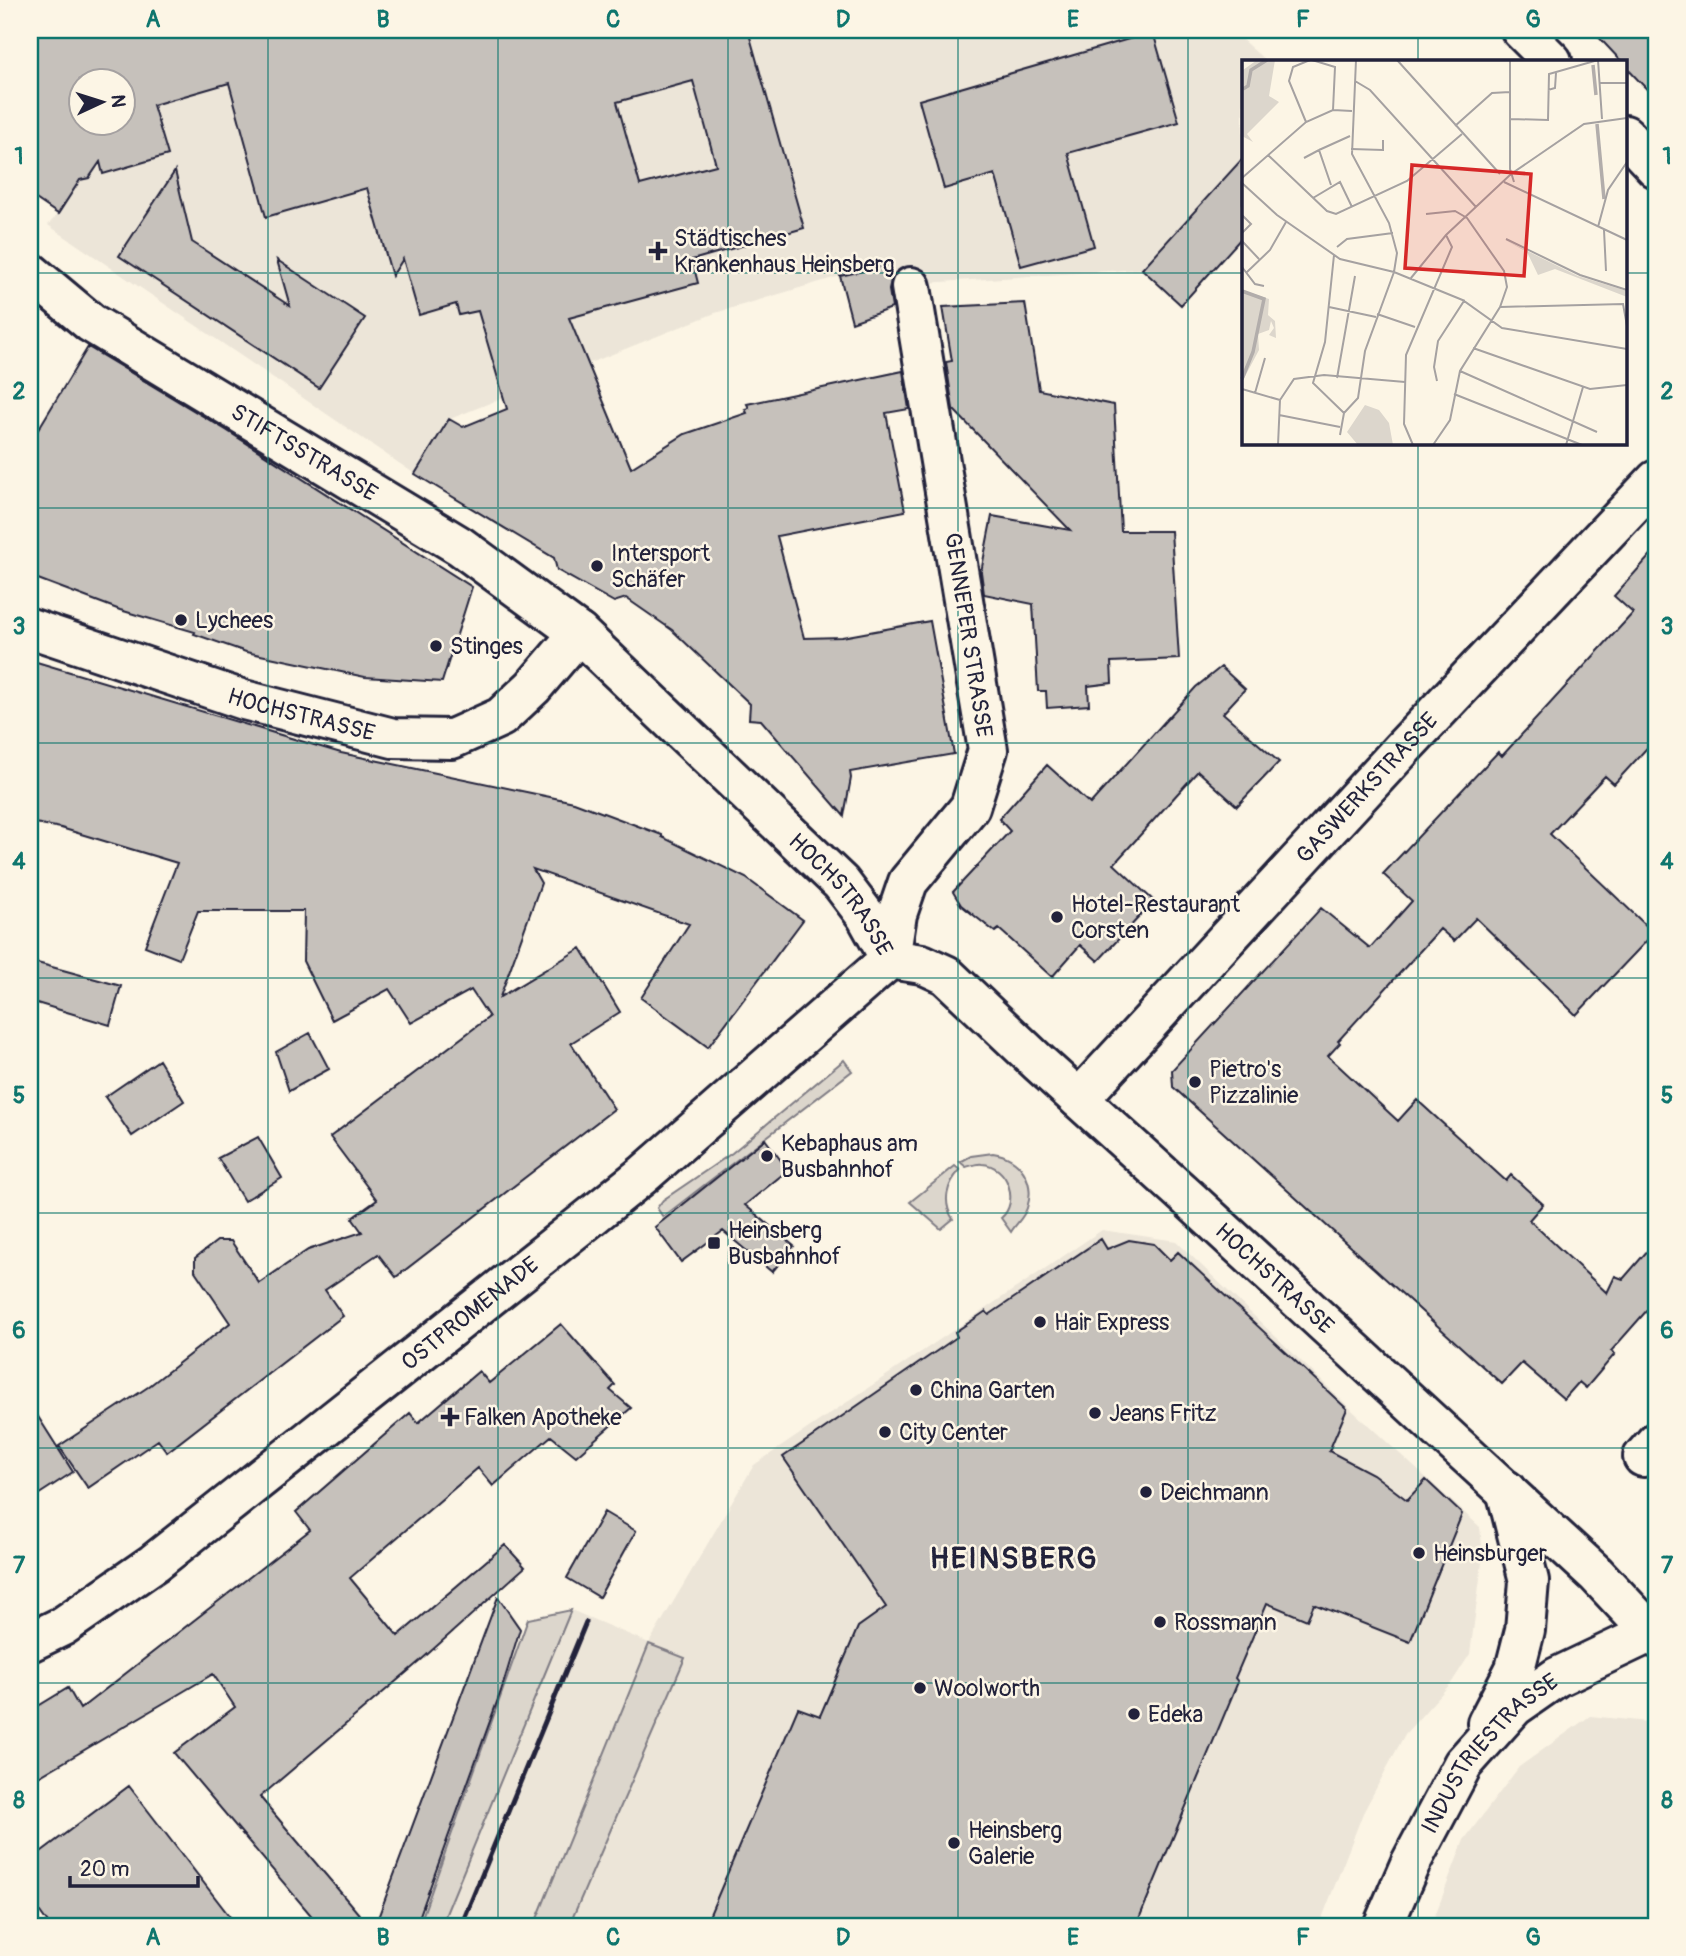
<svg xmlns="http://www.w3.org/2000/svg" width="1686" height="1956" viewBox="0 0 1686 1956" font-family="Pangolin,sans-serif">
  <style>
    .built { fill: #ece5d8 }
    .green { fill: #dcd6cc; stroke: #7f7c84; stroke-width: 2 }
    .building { fill: #c6c1bb; stroke: #22223b; stroke-width: 2; fill-rule: evenodd }
    .lines { fill: none; stroke-linecap: round; stroke-linejoin: round }
    .minor-casing { stroke: #22223b; stroke-width: 44 }
    .minor { stroke: #fcf5e5; stroke-width: 38 }
    .rail { stroke: #22223b; stroke-width: 5 }
    .grid { fill: none; stroke: #0f766e; stroke-width: 2; stroke-opacity: 0.55 }
    .poi-dot { fill: #22223b; stroke: #fcf5e5; stroke-width: 2.5 }
    .labels { text-anchor: middle; stroke-width: 5; stroke-linejoin: round; paint-order: stroke }
    .poi-label { font-size: 23px; fill: #22223b; stroke: #fcf5e5; text-anchor: start }
    .street-label { font-size: 23px; fill: #22223b; stroke: #fcf5e5 }
    .district-label { font-size: 30px; font-weight: bold; letter-spacing: 2px; fill: #22223b; stroke: #fcf5e5 }
    .inset-river { fill: none; stroke: #b2adab; stroke-width: 3.5 }
    .inset-road { fill: none; stroke: #a5a1a1; stroke-width: 2 }
    .view { fill: #d62828; fill-opacity: 0.15; stroke: #d62828; stroke-width: 3.5 }
    .inset-edge { fill: none; stroke: #22223b; stroke-width: 3.5 }
    .neatline { fill: none; stroke: #0f766e; stroke-width: 2.5 }
    .grid-label { font-size: 23px; text-anchor: middle; font-weight: bold; fill: #0f766e }
  </style>
  <rect width="100%" height="100%" fill="#fcf5e5"/>
  <filter id="ink" filterUnits="userSpaceOnUse"><feTurbulence type="fractalNoise" baseFrequency=".0143" numOctaves="2"/><feDisplacementMap in="SourceGraphic" scale="14" xChannelSelector="R" yChannelSelector="G"/><feConvolveMatrix kernelMatrix="1 2 1 2 8 2 1 2 1" color-interpolation-filters="sRGB"/></filter>
  <g filter="url(#ink)">
    <path class="built" d="M63,30H1231L1266,61H1243V236L1181,305L1141,269L894,285L888,265L840,276L715,313L450,419L415,474L48,225L58,214L86,172L101,167L89,123L122,122V80H80V93Z
      M1102,1230L1176,1241L1354,1412L1480,1527L1483,1555L1470,1654L1452,1682L1405,1734L1363,1813L1319,1926H441L571,1610L649,1643L754,1465Z
      M1590,1716L1648,1722L1656,1730V1926H1431L1464,1840L1519,1767Z"/>
    <path class="green" d="M844,1060L852,1071L663,1217L657,1208L663,1200L732,1153Z
      M993,1153C1020,1157 1036,1181 1027,1208C1024,1217 1016,1224 1011,1232L1001,1218C1020,1202 1008,1165 982,1164C977,1163 971,1166 966,1167L960,1162L971,1156Z
      M955,1166L960,1170C947,1184 942,1202 953,1219L941,1229L910,1202Z
      M571,1610L441,1926H419L528,1619Z
      M649,1644L685,1658L569,1926H534Z"/>
    <path class="building" d="M30,30H748L804,228L692,260L698,283L569,318L631,468L685,434L747,413L745,409L749,408L747,404L903,371L909,409L886,413L905,511L777,536L804,638L842,637L930,621L954,754L850,772L851,778L844,816L761,720L749,719L750,704L672,630L626,598L614,602L557,570L554,558L415,474L449,419L463,427L507,409L478,311L459,315L456,304L419,315L403,259L392,276L367,188L266,217L229,83L153,105L168,155L103,174L100,162L89,178L80,180L58,214L30,195ZM80,80H122V122H80ZM693,81L716,165L640,185L617,102Z
      M1592,30H1638L1643,35L1648,30H1656V99L1625,66V61H1621Z
      M1153,32L1179,122L1068,153L1094,246L1021,266L995,174L944,189L919,100Z
      M1243,158V236L1181,305L1142,269Z
      M175,171L192,242L290,306L277,260L365,318L319,388L119,256Z
      M889,265L892,277L889,290L892,308L852,322L840,276Z
      M1025,303L1039,390L1114,405L1121,531H1171L1179,659L1111,662L1112,683L1088,686L1089,705L1047,708L1046,691H1038L1033,604L984,594L981,572L992,516L1070,530L953,409L946,362L952,361L943,307Z
      M88,347L226,430L472,587L442,682L365,677L246,652L194,634L195,632L120,610L30,576V443Z
      M1656,549V738L1614,784L1605,776L1550,834L1654,933L1576,1015L1476,918L1454,941L1440,929L1338,1041L1340,1043L1328,1056L1398,1121L1417,1100L1506,1181L1511,1175L1543,1204L1529,1220L1607,1293L1615,1276L1623,1279L1656,1241V1300L1611,1351L1615,1354L1586,1388L1579,1382L1564,1399L1522,1363L1502,1384L1173,1087L1172,1070L1321,908L1370,948L1412,901L1383,874L1498,752L1502,756L1633,613L1614,596Z
      M30,660L341,753L574,802L662,835V837L746,878L803,920L708,1047L641,998L689,924L533,869L541,883L500,997L581,948L620,1012L571,1043L614,1109L396,1277L378,1254L325,1290L343,1316L167,1452L158,1440L88,1488L59,1446L148,1387L230,1323L195,1271V1258L217,1241H231L259,1283L308,1250L362,1232L352,1218L377,1200L330,1137L489,1017L471,990L411,1023L389,989L332,1020L303,961L304,911H198L179,959L145,946L177,863L61,828L30,822Z
      M1221,667L1245,689L1223,713L1279,762L1237,806L1198,771L1114,864L1154,901L1098,961L1080,945L1052,977L999,929L995,932L961,905L953,892L1010,831L999,819L1047,765L1090,804L1196,687Z
      M30,961L121,986L110,1025L30,1001Z
      M310,1033L329,1069L289,1091L276,1052Z
      M159,1060L184,1101L132,1136L105,1097Z
      M258,1137L282,1178L244,1201L218,1158Z
      M765,1139L788,1170L745,1205L794,1246L772,1272L723,1231L681,1262L655,1227Z
      M1101,1239L1107,1249L1129,1240L1154,1244L1170,1260L1178,1252L1347,1409L1329,1451L1373,1474L1407,1500L1426,1480L1462,1514L1410,1642L1314,1604L1307,1620L1267,1603L1235,1678L1238,1682L1136,1926H705L798,1708L820,1716L858,1627L886,1607L783,1457L957,1337L955,1332L970,1322L986,1311L989,1315Z
      M561,1324L615,1385L610,1390L631,1408L576,1456L551,1436L493,1486L478,1468L350,1578L398,1636L505,1545L525,1567L420,1661L260,1797L369,1926H320L174,1753L235,1707L213,1674L30,1782V1711L68,1688L80,1709L310,1530L296,1512L410,1413L418,1423L479,1371L489,1383Z
      M30,1404L73,1472L30,1500Z
      M604,1512L636,1531L599,1597L567,1578Z
      M498,1597L520,1629L502,1688L416,1926H375Z
      M129,1786L237,1926H50L30,1898V1860Z"/>
    <g class="lines">
      <g class="minor-casing">
        <g id="minor">
          <path d="M1521,30L1552,61"/>
          <path d="M1625,135L1656,168"/>
          <path id="s1" d="M30,272L91,323L460,546L579,633L841,883L866,916L890,959"/>
          <path id="s2" d="M30,628L244,700L393,738L452,739L501,717L533,687L579,633"/>
          <path id="s3" d="M890,959L922,964L946,975L1039,1063L1187,1197L1596,1574L1656,1638"/>
          <path d="M890,959L897,914L908,882L970,807L988,750L911,287"/>
          <path id="s4" d="M1079,1099L1400,751L1656,480"/>
          <path d="M1643,1457L1656,1442"/>
          <path id="s5" d="M30,1642L63,1626L154,1563L592,1216L643,1175L890,959"/>
          <path d="M1487,1723L1515,1669L1525,1630L1529,1581L1506,1490"/>
          <path id="s6" d="M1383,1926L1410,1864L1463,1764L1514,1707L1557,1677L1656,1630"/>
        </g>
      </g>
      <use href="#minor" class="minor"/>
      <path class="rail" d="M461,1926L586,1622"/>
    </g>
  </g>
  <path class="grid" d="M268,30V1926M498,30V1926M728,30V1926M958,30V1926M1188,30V1926M1418,30V61M30,273H1243M1625,273H1656M1418,443V1926M30,508H1656M30,743H1656M30,978H1656M30,1213H1656M30,1448H1656M30,1683H1656"/>
  <g class="poi-dot">
    <path d="M654.5 240.5h7v7h7v7h-7v7h-7v-7h-7v-7h7z"/>
    <circle cx="597" cy="566" r="7"/>
    <circle cx="181" cy="620" r="7"/>
    <circle cx="436" cy="646" r="7"/>
    <circle cx="1057" cy="917" r="7"/>
    <circle cx="1195" cy="1082" r="7"/>
    <circle cx="767" cy="1156" r="7"/>
    <rect x="707" y="1236" width="14" height="14" rx="3.5"/>
    <circle cx="1040" cy="1322" r="7"/>
    <circle cx="916" cy="1390" r="7"/>
    <circle cx="1095" cy="1413" r="7"/>
    <path d="M446.5 1406.5h7v7h7v7h-7v7h-7v-7h-7v-7h7z"/>
    <circle cx="885" cy="1432" r="7"/>
    <circle cx="1146" cy="1492" r="7"/>
    <circle cx="1419" cy="1553" r="7"/>
    <circle cx="1160" cy="1622" r="7"/>
    <circle cx="920" cy="1688" r="7"/>
    <circle cx="1134" cy="1714" r="7"/>
    <circle cx="954" cy="1843" r="7"/>
  </g>
  <g class="labels">
    <g class="poi-label">
      <text x="674" y="246">Städtisches<tspan x="674" dy="26">Krankenhaus Heinsberg</tspan></text>
      <text x="611" y="561">Intersport<tspan x="611" dy="26">Schäfer</tspan></text>
      <text x="195" y="628">Lychees</text>
      <text x="450" y="654">Stinges</text>
      <text x="1071" y="912">Hotel-Restaurant<tspan x="1071" dy="26">Corsten</tspan></text>
      <text x="1209" y="1077">Pietro's<tspan x="1209" dy="26">Pizzalinie</tspan></text>
      <text x="781" y="1151">Kebaphaus am<tspan x="781" dy="26">Busbahnhof</tspan></text>
      <text x="728" y="1238">Heinsberg<tspan x="728" dy="26">Busbahnhof</tspan></text>
      <text x="1054" y="1330">Hair Express</text>
      <text x="930" y="1398">China Garten</text>
      <text x="1109" y="1421">Jeans Fritz</text>
      <text x="464" y="1425">Falken Apotheke</text>
      <text x="899" y="1440">City Center</text>
      <text x="1160" y="1500">Deichmann</text>
      <text x="1433" y="1561">Heinsburger</text>
      <text x="1174" y="1630">Rossmann</text>
      <text x="934" y="1696">Woolworth</text>
      <text x="1148" y="1722">Edeka</text>
      <text x="968" y="1838">Heinsberg<tspan x="968" dy="26">Galerie</tspan></text>
    </g>
    <g class="street-label">
      <text dy="8" stroke="none"><textPath href="#s1" startOffset="329">STIFTSSTRASSE</textPath></text>
      <text transform="translate(969 635) rotate(81)" y="8">GENNEPER STRASSE</text>
      <text dy="8" stroke="none"><textPath href="#s2" startOffset="285">HOCHSTRASSE</textPath></text>
      <text dy="8" stroke="none"><textPath href="#s4" startOffset="424">GASWERKSTRASSE</textPath></text>
      <text dy="8" stroke="none"><textPath href="#s1" startOffset="1029">HOCHSTRASSE</textPath></text>
      <text dy="8" stroke="none"><textPath href="#s3" startOffset="506">HOCHSTRASSE</textPath></text>
      <text dy="8" stroke="none"><textPath href="#s5" startOffset="550">OSTPROMENADE</textPath></text>
      <text dy="8" stroke="none"><textPath href="#s6" startOffset="206">INDUSTRIESTRASSE</textPath></text>
    </g>
    <g class="district-label">
      <text x="1014" y="1568">HEINSBERG</text>
    </g>
  </g>
  <g transform="translate(1242 60)">
    <rect width="385" height="385" fill="#fcf5e5"/>
    <path d="M15,0H33L27,36L37,42L5,74L11,82L0,76V29L1,10ZM263,180L336,216L385,231V237L313,209L296,215L285,192ZM0,230L27,239L26,255L33,261L34,278L27,275L32,268L29,261L27,270L16,274L17,290L0,322ZM123,345L137,350L147,363L151,385H116L105,372Z" fill="#dcd6cc"/>
    <path class="inset-river" d="M351,5L354,35M1,29L6,26L9,10L25,0M355,64L362,139M0,231L22,239L11,292L0,319"/>
    <path class="inset-road" d="M70,0L93,7L91,50M155,0L258,114M268,0V109L272,122M356,0L360,59M113,21L128,30L234,147M357,23H385M306,30L313,28L314,13M268,59L306,60L307,14L356,0M64,62L47,21L51,7L68,0M213,66L250,33L268,32M109,89L141,90V80M77,90L108,76M26,95L85,151L94,154L165,121L220,74M62,98L77,90L89,125M0,118L64,62L91,50L110,51M262,122L385,180M0,123L35,155L98,199L152,212L223,241M71,138L98,122L110,147M184,154L213,151L225,158L262,211L265,227L258,247L218,311L208,360L191,385M0,155L9,164L0,173M356,167L366,130L385,102M362,170L364,211M264,179L338,215L385,230M0,181L17,199M95,187L105,179L151,173M92,195L83,282L71,323L102,353M0,207L13,224L22,226M5,212L28,190L44,162M169,218L204,175L269,114L342,64L385,58M87,247L134,257M258,247L381,244L385,266M135,254L173,267M231,288L348,329L385,325M218,311L355,372M95,318L113,216M195,321L192,307L196,281L222,241L260,268L385,289M0,329L38,340M13,333L23,298M212,334L340,385M37,355L98,367M98,375L102,353L116,338L123,291L152,212L155,193L147,163L110,94L114,0M36,385L38,340L52,319L82,315L163,322M171,385L162,364L164,295L210,187L204,175M324,385L341,327"/>
    <path class="view" d="M170,105L289,114L282,216L163,208Z"/>
    <rect width="385" height="385" class="inset-edge"/>
  </g>
  <rect width="1686" height="1956" fill="none" stroke="#fcf5e5" stroke-width="77"/>
  <g transform="translate(102 102) rotate(86)"><circle r="33" fill="#fcf5e5" stroke="#a5a1a1" stroke-width="2"/>
  <path d="M0-5L12 26L0 18L-12 26Z" fill="#22223b"/>
  <text y="-10" font-size="19" font-weight="bold" text-anchor="middle" fill="#22223b">N</text>
  </g>
  <path d="M70 1876v10h128v-10" fill="none" stroke="#22223b" stroke-width="3.5"/>
  <text x="80" y="1876" font-size="21" fill="#22223b" stroke="#fcf5e5" stroke-width="5" paint-order="stroke">20 m</text>
  <rect x="38" y="38" width="1610" height="1880" class="neatline"/>
  <g class="grid-label">
    <text x="153" y="27">A</text>
    <text x="383" y="27">B</text>
    <text x="613" y="27">C</text>
    <text x="843" y="27">D</text>
    <text x="1073" y="27">E</text>
    <text x="1303" y="27">F</text>
    <text x="1533" y="27">G</text>
    <text x="19" y="164">1</text>
    <text x="1667" y="164">1</text>
    <text x="19" y="399">2</text>
    <text x="1667" y="399">2</text>
    <text x="19" y="634">3</text>
    <text x="1667" y="634">3</text>
    <text x="19" y="869">4</text>
    <text x="1667" y="869">4</text>
    <text x="19" y="1103">5</text>
    <text x="1667" y="1103">5</text>
    <text x="19" y="1338">6</text>
    <text x="1667" y="1338">6</text>
    <text x="19" y="1573">7</text>
    <text x="1667" y="1573">7</text>
    <text x="19" y="1808">8</text>
    <text x="1667" y="1808">8</text>
    <text x="153" y="1945">A</text>
    <text x="383" y="1945">B</text>
    <text x="613" y="1945">C</text>
    <text x="843" y="1945">D</text>
    <text x="1073" y="1945">E</text>
    <text x="1303" y="1945">F</text>
    <text x="1533" y="1945">G</text>
  </g>
</svg>
